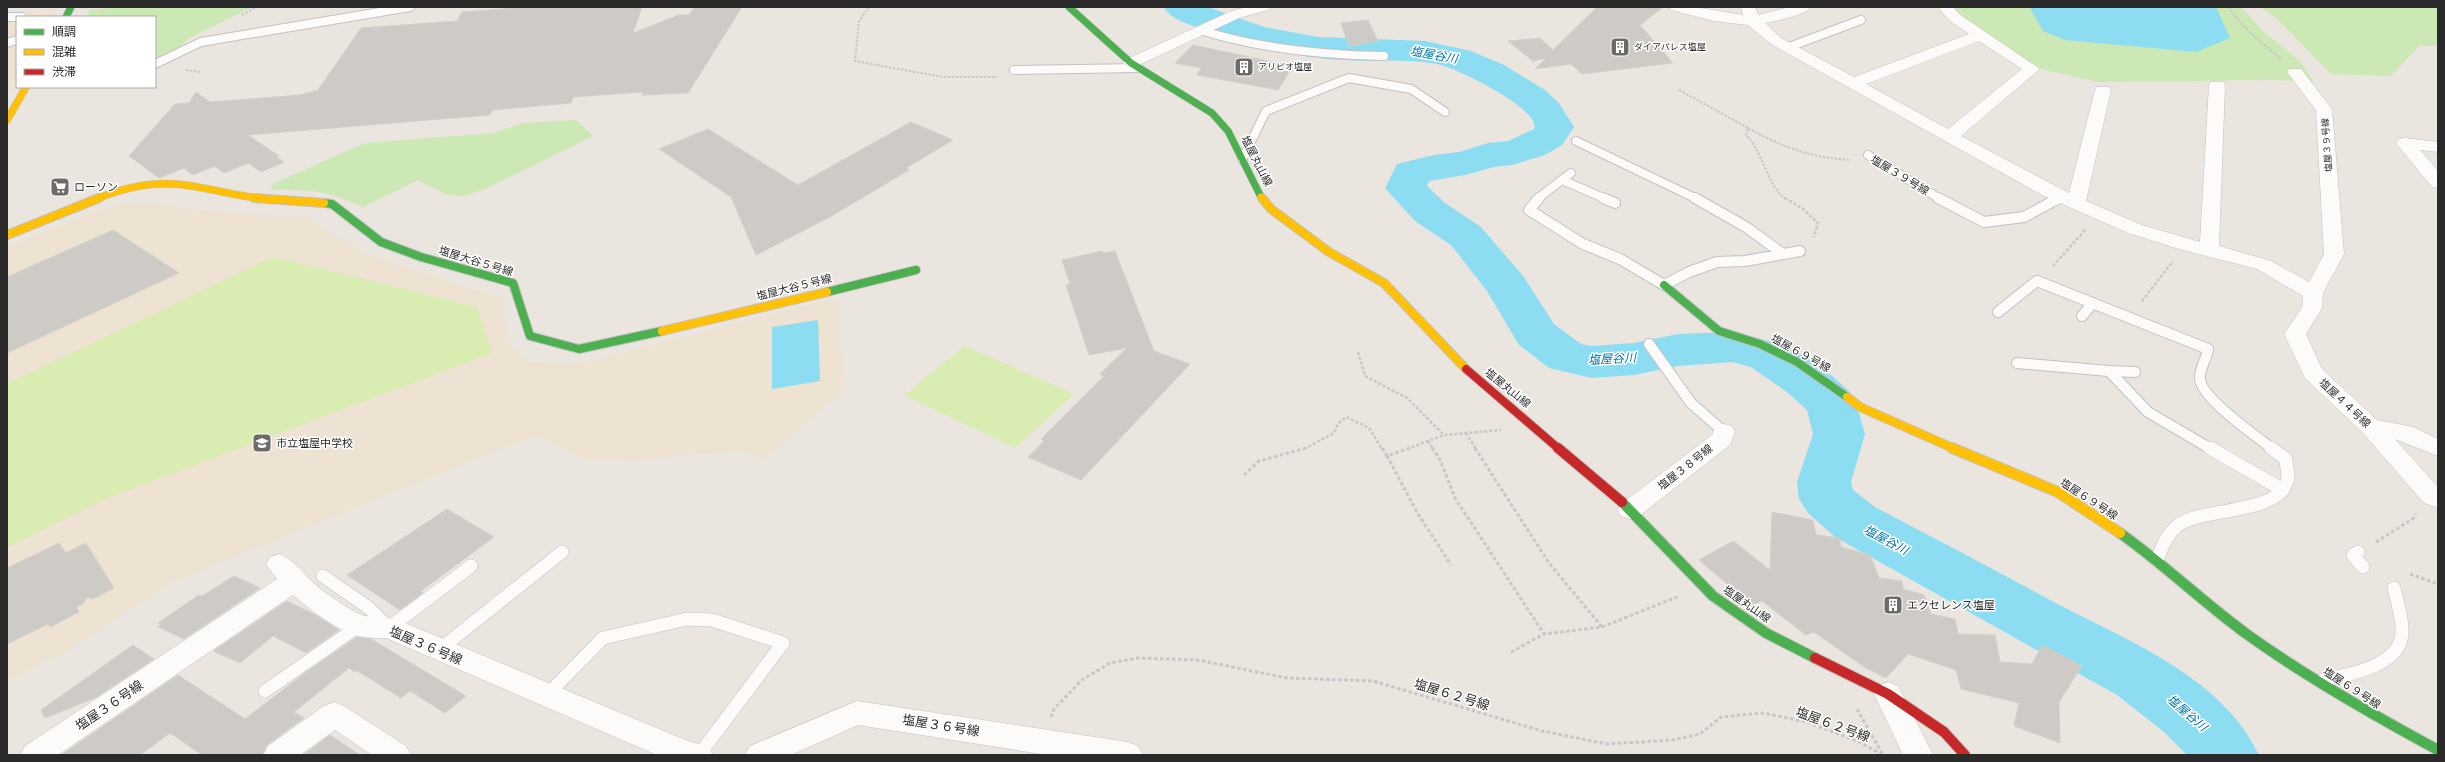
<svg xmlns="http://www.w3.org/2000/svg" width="2445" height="762" viewBox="0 0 2445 762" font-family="Signika,'Noto Sans JP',sans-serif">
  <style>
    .education { fill: #eee3d2 }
    .green { fill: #cce8b4 }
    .pitch { fill: #d9ecb1 }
    .water { fill: #8cddf2 }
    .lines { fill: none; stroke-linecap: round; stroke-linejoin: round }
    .river { fill: #8cddf2; fill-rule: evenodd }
    .building { fill: #cecbc6; stroke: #d4d0cb }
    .lane-far2-casing { stroke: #c3c1c1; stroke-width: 10 }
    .lane-far1-casing { stroke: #c3c1c1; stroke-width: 12 }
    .lane-casing { stroke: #c3c1c1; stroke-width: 14 }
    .street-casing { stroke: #c3c1c1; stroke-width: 1 }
    .fast-far2-casing { stroke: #c3c1c1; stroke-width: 8 }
    .fast-far1-casing { stroke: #c3c1c1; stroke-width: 10 }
    .fast-casing { stroke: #c3c1c1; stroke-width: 12 }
    .slow-far2-casing { stroke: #c3c1c1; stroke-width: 8 }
    .slow-far1-casing { stroke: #c3c1c1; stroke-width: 10 }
    .slow-casing { stroke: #c3c1c1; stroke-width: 12 }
    .jam-far1-casing { stroke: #c3c1c1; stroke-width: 10 }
    .jam-casing { stroke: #c3c1c1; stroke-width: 12 }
    .path-far2 { stroke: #c8c7c7; stroke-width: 2; stroke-dasharray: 2.5 1.5; stroke-linecap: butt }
    .path-far1 { stroke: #c8c7c7; stroke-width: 2.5; stroke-dasharray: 3 2; stroke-linecap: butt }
    .path { stroke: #c8c7c7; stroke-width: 3; stroke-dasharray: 3.5 2.5; stroke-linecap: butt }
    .lane-far2 { stroke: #fcfbfa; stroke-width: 8 }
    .lane-far1 { stroke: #fcfbfa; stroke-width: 10 }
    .lane { stroke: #fcfbfa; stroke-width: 13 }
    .street { fill: #fcfbfa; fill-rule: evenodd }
    .fast-far2 { stroke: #4caf50; stroke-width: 7 }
    .fast-far1 { stroke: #4caf50; stroke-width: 8 }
    .fast { stroke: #4caf50; stroke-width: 10 }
    .slow-far2 { stroke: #ffc107; stroke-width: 7 }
    .slow-far1 { stroke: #ffc107; stroke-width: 8 }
    .slow { stroke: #ffc107; stroke-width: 10 }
    .jam-far1 { stroke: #c62828; stroke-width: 8 }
    .jam { stroke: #c62828; stroke-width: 10 }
    .labels { text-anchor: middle; stroke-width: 3; stroke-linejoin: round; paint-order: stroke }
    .far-poi-label { font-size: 9px; fill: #2a2a2a; stroke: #fff; text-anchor: start }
    .far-street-label { font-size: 9px; fill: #2a2a2a; stroke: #fff }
    .street-label { font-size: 11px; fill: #2a2a2a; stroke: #fff }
    .poi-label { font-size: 11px; fill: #2a2a2a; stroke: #fff; text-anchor: start }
    .water-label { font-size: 12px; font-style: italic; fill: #0075a8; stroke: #fff }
    .near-street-label { font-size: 13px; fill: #2a2a2a; stroke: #fff }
  </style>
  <rect width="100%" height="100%" fill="#eae5df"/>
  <path class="education" d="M59,8L53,17H17V77L7,94V13Z
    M130,203H149L220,212L305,217L364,253L501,298L508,343L529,362L576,364L837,298L844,390L762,460L751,453L735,451L637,460L584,459L536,435L172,582L70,649L7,681V247L101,209Z"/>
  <path class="green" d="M117,7H252L189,38L175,51L155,61V17H87L90,10Z
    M1951,7H2241L2265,33L2301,62L2313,82L2275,80L2098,82L2041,69L2003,46Z
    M2260,7H2438V46H2419L2391,76L2331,74L2275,17Z
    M576,120L593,136L485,189L463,196L446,194L418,180L363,207C326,191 312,189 271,190L273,184L365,143L494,133L523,123Z"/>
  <path class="pitch" d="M273,257L477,307L492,353L112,496L7,547V384Z
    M965,346L1074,394L1015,448L904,395Z"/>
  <path class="water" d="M2214,7L2217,9L2230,38L2196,52L2065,40L2043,31L2030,8Z
    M818,320L820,381L772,389V327Z"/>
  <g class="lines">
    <path class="river" d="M1163,7H1208L1264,27L1318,37L1425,41L1471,51L1504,65L1545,90L1559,103L1574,127L1562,145L1545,155L1512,165L1494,167L1465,175L1429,181L1427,186L1445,203L1481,227L1523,276L1554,324L1581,344L1591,346L1634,343L1678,334L1732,332L1785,345L1823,368L1849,391L1856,403L1865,434L1851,482L1853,490L1875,507C1934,538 1993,569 2052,601C2125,640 2221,675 2259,755H2187L2163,731L2117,695L1835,537L1808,513L1799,499L1797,482L1813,434L1807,410L1787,392L1751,367L1732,362L1678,366L1634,375L1591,378L1549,368L1519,345L1487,291L1451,245L1415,221L1385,188L1397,164L1434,155L1459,152L1488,143L1508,141L1534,129C1542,109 1454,67 1437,64C1407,58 1375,62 1344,60C1296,58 1246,46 1202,29C1188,24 1171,19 1163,7Z"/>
  </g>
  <path class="building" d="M527,7H642L633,33L679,15H689L695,7H742L688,93L642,95L644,92L573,97L571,103L493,110L490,115L248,135L279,156L276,157L284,162L261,172L248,163L224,173L215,166L193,175L184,168L159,178L129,156L175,104L189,103L196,92L210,102L300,95L318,90L361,28L457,21L462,12Z
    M1597,7H1663L1640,25L1673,63L1582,74L1571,64L1535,69L1546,58L1533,61L1508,41L1540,38L1553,50Z
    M1368,20L1378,41L1349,46L1341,23Z
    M1193,45L1293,66L1278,90L1197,75L1201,68L1175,63Z
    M911,122L953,140L906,168L909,170L828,218L756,255L731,197L659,149L708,129L798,185Z
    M113,230L179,273L7,353V277Z
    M1102,251L1103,253L1115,251L1154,351L1190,364L1081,480L1028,457L1044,441L1041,439L1104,376L1100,374L1127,348L1089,355L1066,285L1070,284L1062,260Z
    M447,509L494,537L421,591L423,593L400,610L347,575Z
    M1772,512L1813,520L1816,535L1840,538L1841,547L1870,555L1879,578L1902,581L1903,589L1924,595L1931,614L1955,619L1958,634L1995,635L2000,662L2032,664L2042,645L2082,666L2059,702L2060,743L2014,726L2019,703L1961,689L1956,670L1908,654L1886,678L1866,668L1814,632L1806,635L1762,601L1752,605L1699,560L1733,541L1770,570Z
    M59,543L66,553L86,543L114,588L93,599L87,597L83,604L76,607L79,612L50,627L48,624L7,644V568Z
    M234,576L260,588L184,639L158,627L161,625L158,623L199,595L202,596Z
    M287,601L316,615L339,630L306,653L273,636L240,663L213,651Z
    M357,637L371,639L466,696L445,713L410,691L401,698L356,670L355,672L349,668L294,712L304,718L267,745L262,755H202L170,733L140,755H61L178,675L245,719L305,673Z
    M133,645L154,659L95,698L45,718L41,710Z
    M330,735L360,755H303Z"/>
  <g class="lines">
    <g class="lane-far2-casing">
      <path id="lane-far2" d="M7,17H22
        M1200,30C1260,49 1321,55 1384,56
        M7,43L17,40
        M1789,47L1861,20
        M155,64L201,42L410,7
        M1014,70L1139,68
        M1576,141L1697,199
        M1868,155L1940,199
        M1242,160L1266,111L1349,78L1411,89L1445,112
        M1562,180L1606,199
        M1537,199L1571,173
        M2057,199L2061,197"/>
    </g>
    <g class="lane-far1-casing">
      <path id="lane-far1" d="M1539,198L1529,210L1583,244L1620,259L1664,285L1689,272L1717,262L1745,261L1800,251
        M1603,198L1615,203
        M1695,198L1746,227L1783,254
        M1938,198L1984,222L2024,217L2059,198
        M1998,312L2037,281L2208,349C2207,359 2199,368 2200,379C2201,398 2257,437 2273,449
        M2082,316L2093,303
        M1649,344L1691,403L1724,432
        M2017,363L2109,371L2148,412L2211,449
        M2109,371L2135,372"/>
    </g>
    <g class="lane-casing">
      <path id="lane" d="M2210,448L2283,490
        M2358,552L2353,555L2363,567
        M2157,560C2162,548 2166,535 2177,526C2202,506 2283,516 2288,477C2288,472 2286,465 2286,459L2271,448
        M323,576L369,608L389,628L471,566
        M439,650L562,552
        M2323,680C2349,674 2400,667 2402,633C2403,618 2397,602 2394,588
        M265,691L359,626
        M546,696L603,638L687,619L712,620L783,643L699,755"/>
    </g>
    <g class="street-casing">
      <path id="street" d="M1246,7H1270L1268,10L1239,18L1137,66L1131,68L1123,63L1125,60L1229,12Z
        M1669,7H1694L1743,15L1741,7H1755L1758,15L1790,7H1811C1806,15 1776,21 1765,23L1781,38L1854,77L1969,34L1949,20L1938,7H1953L1959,14L2040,69L1961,136L2069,193L2095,90L2097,87H2109L2111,90L2086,201L2142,225L2200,242L2209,85L2211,82H2223L2225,85L2219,246L2271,261L2309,282L2324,254L2316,110L2287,72L2289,69H2301L2332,109L2344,254L2323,293L2322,308L2306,334L2322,369L2377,420L2413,427L2438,439V456L2395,439L2438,487V508L2424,503L2362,432L2305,378L2284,334L2302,308L2303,296L2257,269L2179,249L2128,233L2042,195L1771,44L1748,25L1714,21L1671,10ZM1979,41L2022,69L1948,129L1866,84Z
        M2405,138L2438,142V152L2420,150L2438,171V188L2432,187L2396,143L2399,139Z
        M1724,424L1732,426L1735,432L1730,445L1639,516L1630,519L1621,516L1618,510L1621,504L1712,435L1716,426Z
        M279,554C296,560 308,580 323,591C332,597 355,614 365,616C377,618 387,617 398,620L688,741L708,746L713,755H657L386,638C377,638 367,638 358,636C339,632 308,608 293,595L58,755H20L25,746L277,579L266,564L270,557Z
        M1888,682L1898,686L1933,755H1903L1874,694L1878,686Z
        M857,701L1128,742L1138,746L1143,755H1048L858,725L791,755H745L750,746Z
        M334,702L344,706L406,746L411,755H372L335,730L300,755H263L268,746L324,706Z"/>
    </g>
    <g class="fast-far2-casing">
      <path id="fast-far2" d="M1069,7L1131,63L1212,113L1228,131L1261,197
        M66,17L71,7"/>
    </g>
    <g class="fast-far1-casing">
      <path id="fast-far1" d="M324,203L332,204L381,242L421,257L513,283L530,336L579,349L662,331
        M1664,285L1719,331L1760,344L1797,362L1847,397
        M827,292L916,270"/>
    </g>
    <g class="fast-casing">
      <path id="fast" d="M1622,502L1713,596L1766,633L1815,658
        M2120,533C2165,565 2204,603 2248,635C2308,678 2373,715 2438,750"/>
    </g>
    <g class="slow-far2-casing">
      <path id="slow-far2" d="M7,120L26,87
        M1261,197L1263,199
        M96,199C120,189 148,182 174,184C205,186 236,197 268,199"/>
    </g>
    <g class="slow-far1-casing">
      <path id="slow-far1" d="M254,198L324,203
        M1262,198L1271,209L1329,252L1384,283L1466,369
        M7,235L99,198
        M662,331L827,292
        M1847,397L1860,407L1955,449"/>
    </g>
    <g class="slow-casing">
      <path id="slow" d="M1952,448L2058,492L2120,533"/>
    </g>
    <g class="jam-far1-casing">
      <path id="jam-far1" d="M1466,369L1559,449"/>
    </g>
    <g class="jam-casing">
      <path id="jam" d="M1558,448L1622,502
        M1815,658L1888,694L1944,732L1965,755"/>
    </g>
    <path class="path-far2" d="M869,7L859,21L855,61L943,77H997
      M2228,7L2245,28L2281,59
      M242,15L256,7
      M186,70L201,72
      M1679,90L1748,128
      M1786,199C1767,187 1764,153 1746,135L1748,128C1782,147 1812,158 1851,160"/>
    <path class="path-far1" d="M1785,198L1803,209L1818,223L1814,237
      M2053,266L2086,229
      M2142,301L2173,261
      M1358,352L1365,376L1407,398L1444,435
      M1466,433L1476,449
      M1428,441L1433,449
      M1304,449L1334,433L1338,424L1346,417L1369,428L1382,449
      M1407,449L1444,435L1501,430"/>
    <path class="path" d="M1382,448L1387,456
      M1410,448L1387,456L1418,514L1451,565
      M1432,448L1439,457L1455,498L1544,634
      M1475,448L1549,563L1602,627
      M1244,475L1259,461L1306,448
      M2376,542L2414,518L2416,514
      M2410,574L2438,584
      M1511,652L1544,634L1602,627L1677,597
      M1857,709L1883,755
      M1051,717L1054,709L1082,680L1110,663L1138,658L1198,660L1287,678L1373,681L1542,731L1607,744L1673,740L1700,734L1721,717L1763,713L1807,722L1857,741L1883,755"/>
    <use href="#lane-far2" class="lane-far2"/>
    <use href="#lane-far1" class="lane-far1"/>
    <use href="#lane" class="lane"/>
    <use href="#street" class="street"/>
    <use href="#fast-far2" class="fast-far2"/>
    <use href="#fast-far1" class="fast-far1"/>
    <use href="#fast" class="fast"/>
    <use href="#slow-far2" class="slow-far2"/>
    <use href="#slow-far1" class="slow-far1"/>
    <use href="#slow" class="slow"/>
    <use href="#jam-far1" class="jam-far1"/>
    <use href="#jam" class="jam"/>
  </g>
  <defs>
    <g id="building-square" transform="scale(1)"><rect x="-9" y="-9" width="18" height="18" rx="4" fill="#6d6b69" stroke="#fff"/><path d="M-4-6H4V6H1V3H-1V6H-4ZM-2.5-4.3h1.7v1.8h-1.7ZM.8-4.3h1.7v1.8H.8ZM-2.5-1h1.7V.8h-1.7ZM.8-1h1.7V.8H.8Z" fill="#fff"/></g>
    <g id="supermarket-square" transform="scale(1)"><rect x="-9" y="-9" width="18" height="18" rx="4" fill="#6d6b69" stroke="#fff"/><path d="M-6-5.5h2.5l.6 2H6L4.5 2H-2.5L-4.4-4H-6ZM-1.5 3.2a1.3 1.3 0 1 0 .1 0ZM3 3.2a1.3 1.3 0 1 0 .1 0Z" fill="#fff"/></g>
    <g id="school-square" transform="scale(1)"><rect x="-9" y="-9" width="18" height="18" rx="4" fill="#6d6b69" stroke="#fff"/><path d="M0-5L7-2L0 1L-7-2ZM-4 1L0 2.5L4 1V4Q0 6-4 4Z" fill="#fff"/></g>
  </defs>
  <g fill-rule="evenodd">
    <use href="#building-square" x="1620" y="47"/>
    <use href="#building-square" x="1244" y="67"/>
    <use href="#supermarket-square" x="60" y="187"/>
    <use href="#school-square" x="262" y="443"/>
    <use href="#building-square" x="1893" y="605"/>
  </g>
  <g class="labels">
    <g class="far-poi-label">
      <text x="1634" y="50">ダイアパレス塩屋</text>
      <text x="1258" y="70">アリピオ塩屋</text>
    </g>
    <g class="far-street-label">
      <text transform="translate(2327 145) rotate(-94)" y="3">塩屋３９号線</text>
    </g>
    <g class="street-label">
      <text transform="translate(1257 161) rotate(63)" y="4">塩屋丸山線</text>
      <text transform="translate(1900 175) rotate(31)" y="4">塩屋３９号線</text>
      <text transform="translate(476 261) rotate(17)" y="4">塩屋大谷５号線</text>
      <text transform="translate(794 287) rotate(-14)" y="4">塩屋大谷５号線</text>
      <text transform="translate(1801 353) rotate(29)" y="4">塩屋６９号線</text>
      <text transform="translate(1508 388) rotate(39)" y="4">塩屋丸山線</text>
      <text transform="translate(2345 403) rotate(43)" y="4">塩屋４４号線</text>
      <text transform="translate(1685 467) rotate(-38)" y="4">塩屋３８号線</text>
      <text transform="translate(2089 499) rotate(33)" y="4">塩屋６９号線</text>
      <text transform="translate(1747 604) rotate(35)" y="4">塩屋丸山線</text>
      <text transform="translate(2352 688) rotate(33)" y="4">塩屋６９号線</text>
    </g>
    <g class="poi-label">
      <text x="74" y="191">ローソン</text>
      <text x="276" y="447">市立塩屋中学校</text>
      <text x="1907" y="609">エクセレンス塩屋</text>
    </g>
    <g class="water-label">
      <text transform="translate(1434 55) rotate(10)" y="4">塩屋谷川</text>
      <text transform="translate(1612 359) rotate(-3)" y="4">塩屋谷川</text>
      <text transform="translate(1886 540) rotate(28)" y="4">塩屋谷川</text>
      <text transform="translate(2187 713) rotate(41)" y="4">塩屋谷川</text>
    </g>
    <g class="near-street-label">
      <text transform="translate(426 645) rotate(23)" y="5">塩屋３６号線</text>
      <text transform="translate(1452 694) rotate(17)" y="5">塩屋６２号線</text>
      <text transform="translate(109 705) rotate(-34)" y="5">塩屋３６号線</text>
      <text transform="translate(1833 724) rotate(20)" y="5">塩屋６２号線</text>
      <text transform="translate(941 725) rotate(9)" y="5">塩屋３６号線</text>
    </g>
  </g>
  <rect width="2445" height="762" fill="none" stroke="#2a2a2a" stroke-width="16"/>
  <rect x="16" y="16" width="140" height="72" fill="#ffffff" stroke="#aaaaaa"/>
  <rect x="24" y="29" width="20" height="6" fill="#4caf50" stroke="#aaaaaa"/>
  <text x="52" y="36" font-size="12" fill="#2a2a2a">順調</text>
  <rect x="24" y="49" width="20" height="6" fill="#ffc107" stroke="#aaaaaa"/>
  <text x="52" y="56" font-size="12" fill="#2a2a2a">混雑</text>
  <rect x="24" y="69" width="20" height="6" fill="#c62828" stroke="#aaaaaa"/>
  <text x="52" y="76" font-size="12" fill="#2a2a2a">渋滞</text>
</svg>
